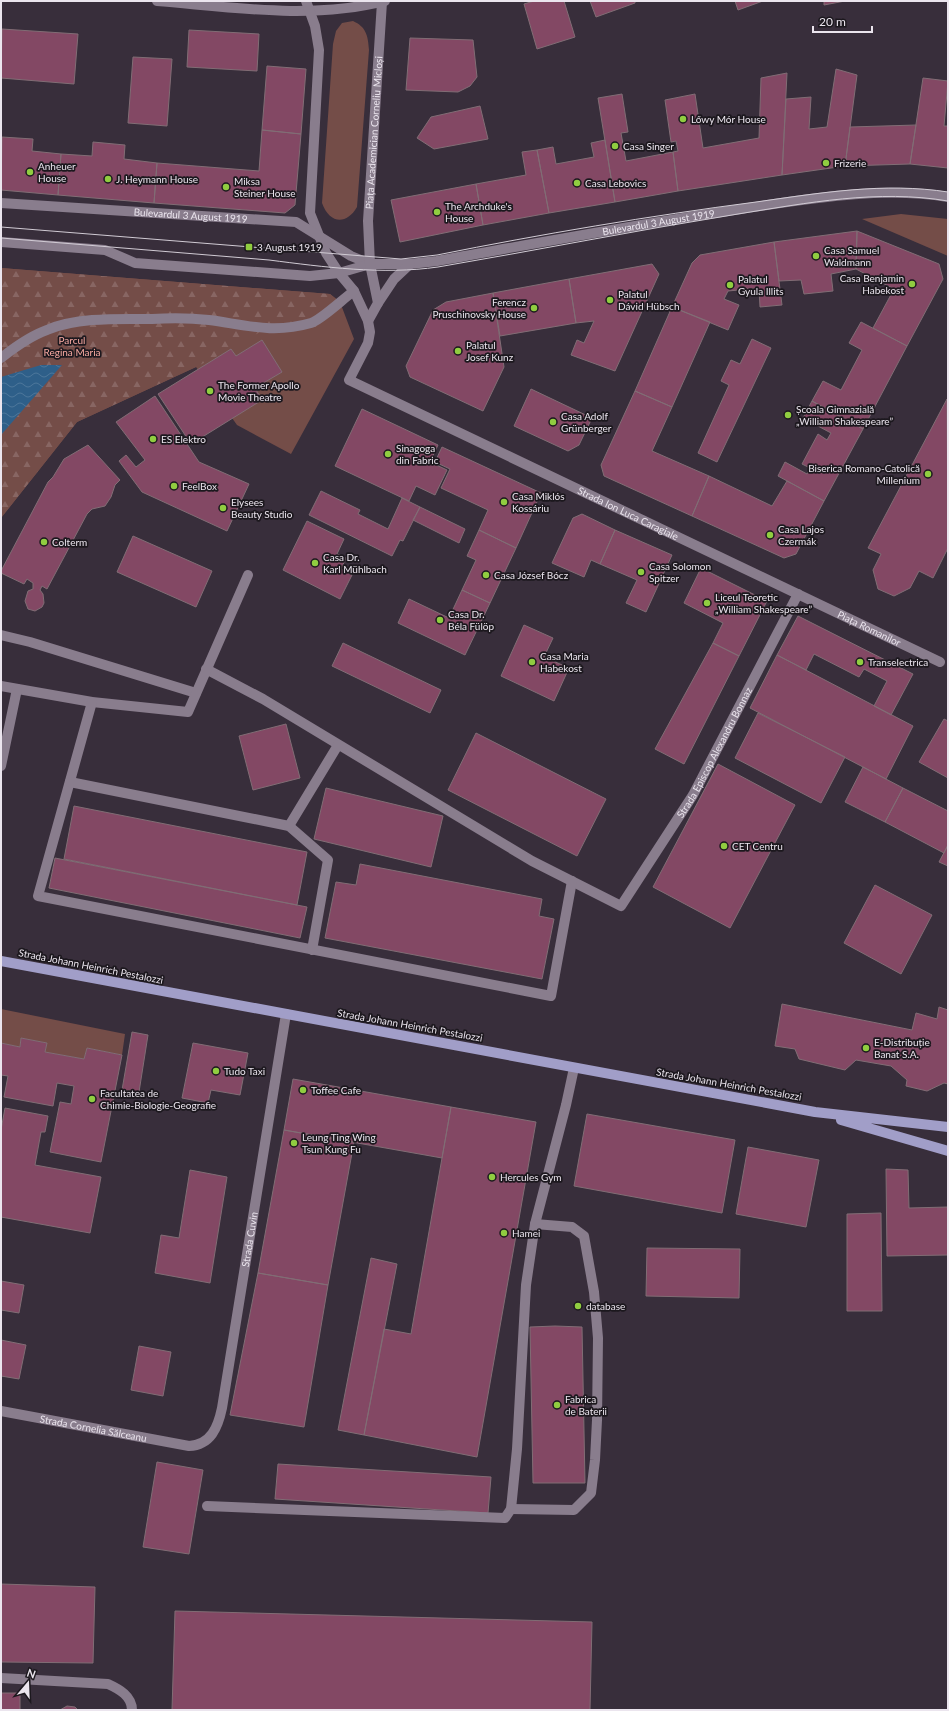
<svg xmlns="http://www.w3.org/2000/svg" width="949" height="1711" viewBox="0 0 949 1711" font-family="Lato,sans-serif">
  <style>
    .green { fill: #744d48 }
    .forest { fill: url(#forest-firs) }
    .water { fill: url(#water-waves) }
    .building { fill: #834864; stroke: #816d75 }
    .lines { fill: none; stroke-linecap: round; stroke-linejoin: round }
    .minor { stroke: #897d8d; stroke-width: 10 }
    .major { stroke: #a19ec8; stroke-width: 10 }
    .tram { stroke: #d1cbd4; stroke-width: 1 }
    .poi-dot { fill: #90cd40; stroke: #1c181e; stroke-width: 1.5 }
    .labels { text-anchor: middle; stroke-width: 3.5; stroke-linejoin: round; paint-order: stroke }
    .poi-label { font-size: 10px; fill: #ebe5ee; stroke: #1c181e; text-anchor: start }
    .street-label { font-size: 10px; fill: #ebe5ee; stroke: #1c181e }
    .park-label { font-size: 10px; fill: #f9aaa2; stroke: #1c181e }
  </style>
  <defs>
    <pattern id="forest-firs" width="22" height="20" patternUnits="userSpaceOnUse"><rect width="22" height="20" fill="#744d48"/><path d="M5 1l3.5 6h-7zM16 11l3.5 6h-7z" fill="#886663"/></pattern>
    <pattern id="water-waves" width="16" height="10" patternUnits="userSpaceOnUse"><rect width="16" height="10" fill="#2e5f89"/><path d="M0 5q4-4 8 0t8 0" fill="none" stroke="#4c769a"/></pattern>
  </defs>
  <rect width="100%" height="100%" fill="#382e3b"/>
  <path class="green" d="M353,21C366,27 368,35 369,50L357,207C346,226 329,223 322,203L333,44L336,31L342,23Z
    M901,214L948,219V256L862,219Z
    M1,268L330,294L340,302L354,339L291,454L237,425L196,367L77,422L1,518Z
    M1,1009L125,1034L122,1055L87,1048L84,1059L45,1052L47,1043L21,1038L20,1047L1,1043Z"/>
  <path class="forest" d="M1,268L330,294L340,302L316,328L279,329L260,332L231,349L196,367L77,422L1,518Z"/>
  <path class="water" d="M41,365H62L1,435V377Z"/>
  <path class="building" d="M534,1H564L575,37L537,49L524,4Z
    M590,1H635V3L596,17Z
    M735,1H763L738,10Z
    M824,1H845L824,5Z
    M2,29L78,34L74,84L1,78Z
    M189,30L259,34L257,71L187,67Z
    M410,38L473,40L477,77L470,86L458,92L406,90Z
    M133,57L172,59L167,126L128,123Z
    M267,66L306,69L301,134L262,130Z
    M836,69L857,75L845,166L782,175L786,99L811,97L809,129L827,127Z
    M787,73L782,175L678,191L673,152L678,151L676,141L671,142L665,100L695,94L703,148L759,138L761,78Z
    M923,78L948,81L944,126H948V168L910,164Z
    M622,94L628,132L621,133L626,161L673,152L678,191L615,202L598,98Z
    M480,106L488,139L434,149L417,138L431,117Z
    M916,125L910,164L845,166L850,127Z
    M262,130L301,134L295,205L285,213L154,203L157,163L259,171Z
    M2,137L33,139L32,151L61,154L58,195L1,190Z
    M605,140L615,202L549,213L537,150L553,147L556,164L594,157L591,143Z
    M93,142L125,145L124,159L157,163L154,203L58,195L61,154L92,156Z
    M537,150L549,213L483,225L476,184L526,175L522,152Z
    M476,184L483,225L400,242L391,200Z
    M857,231L856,269L831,274L833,291L804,294L801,280L779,281L774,242Z
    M857,231L939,264L943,279L907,346L873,328L894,289L856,269Z
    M774,242L782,305L760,307L759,288L728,291L724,299L739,305L728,330L672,307L692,263L700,255Z
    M652,264L659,274L615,371L571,355L577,340L584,343L594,321L576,323L569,279Z
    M569,279L576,323L500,336L493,293Z
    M493,293L504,367L483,411L410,377L406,366L433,310L446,302Z
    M672,307L710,322L672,407L635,391Z
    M861,322L907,346L863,429L812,401L823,381L841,390L862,350L849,343Z
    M752,339L771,348L717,462L698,453L729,385L721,381L731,360L740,364Z
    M262,340L282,372L255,388L262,400L191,444L158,394L231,349L236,356Z
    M531,389L592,418L579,445L568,451L514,426Z
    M635,391L672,407L652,451L709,476L692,516L604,476L601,465Z
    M155,396L199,462L249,484L227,531L142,492L119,461L126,455L136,467L145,460L116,422Z
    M947,399L948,548L933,578L919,571L910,588L894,596L878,589L873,570L881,554L868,548Z
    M812,401L863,429L824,501L778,476L785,462L807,474L810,468L802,464L818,434L827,440L831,433L803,418Z
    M362,409L438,445L430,462L447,470L435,495L416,486L409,501L335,466Z
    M88,445L120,480L115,485L111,497L105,506L92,509L87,514L47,589L42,586L40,590L43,594L44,603L42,607L35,611L28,609L25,601L28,591L33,589V583L27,579L24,584L1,573V571L48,482L53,477L64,459Z
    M442,447L541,493L516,548L479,530L488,510L441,488L450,469L435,462Z
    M709,476L772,506L787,481L824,501L796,554L784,558L692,516Z
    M321,491L360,510L358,514L388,529L402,498L420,507L403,541L400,540L392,556L309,515Z
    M420,507L465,529L459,543L413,520Z
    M582,514L615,530L600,564L591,560L584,577L552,563L573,518Z
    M307,521L344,539L337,554L346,558L341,569L352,575L340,599L283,570Z
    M479,530L516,548L490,603L462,590L476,560L467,556Z
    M615,530L672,555L646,612L626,603L637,580L600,564Z
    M133,536L212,571L196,607L117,572Z
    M701,568L767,601L739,656L713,643L723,623L684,603Z
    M462,590L490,603L465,655L398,623L409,599L449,618Z
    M798,616L913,674L891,715L874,706L887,681L864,669L859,677L814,654L806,670L777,655Z
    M524,625L553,638L544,657L569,668L554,701L501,676Z
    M343,643L441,690L430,713L332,666Z
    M713,643L739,656L684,764L655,749Z
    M777,655L913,726L886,779L750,708Z
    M758,713L845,757L821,803L735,758Z
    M944,719L948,721V778L919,762Z
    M286,724L300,778L253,790L239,736Z
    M476,733L606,799L577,856L448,790Z
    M718,764L795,805L730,928L653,887Z
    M863,767L903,788L885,822L845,802Z
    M326,788L443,816L431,867L314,839Z
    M903,788L948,811V845L944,853L885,822Z
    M74,806L307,852L297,905L64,859Z
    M948,845V866L939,862Z
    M55,858L307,907L300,938L49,888Z
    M360,864L542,899L539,916L554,919L542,979L325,938L336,882L356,885Z
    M875,885L932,915L901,974L844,943Z
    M782,1004L912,1030L916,1013L937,1019L939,1007L948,1010V1084L944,1083L927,1091L906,1086L907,1080L891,1066L856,1060L845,1070L799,1059L795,1049L775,1046Z
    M132,1032L148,1035L139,1092L122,1090Z
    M21,1038L47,1043L45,1052L84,1059L87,1048L122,1055L101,1162L50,1152L60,1102L71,1104L74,1086L57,1083L53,1106L4,1097L8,1076L1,1075V1043L20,1047Z
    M193,1043L248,1053L240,1095L211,1090L208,1103L182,1098Z
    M293,1079L451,1107L442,1158L284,1130Z
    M451,1107L536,1122L477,1457L364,1435L384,1329L411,1334Z
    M5,1108L48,1116L45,1132H41L35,1165L101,1177L90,1233L1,1217V1130Z
    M587,1114L735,1140L722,1213L574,1186Z
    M284,1130L354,1142L328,1285L258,1273Z
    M748,1147L819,1160L806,1227L736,1214Z
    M886,1169L908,1170L909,1208L948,1207V1255L887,1256Z
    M190,1170L227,1177L210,1283L155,1273L161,1235L179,1238Z
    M881,1213L882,1311H847V1214Z
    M647,1248L740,1249L739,1298L646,1296Z
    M371,1258L397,1264L364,1435L338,1430Z
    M258,1273L328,1285L304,1427L230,1415Z
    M1,1281L24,1285L19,1313L1,1310Z
    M555,1326L582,1327L585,1483H533L530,1327Z
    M1,1340L26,1345L19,1379L1,1376Z
    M139,1346L171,1352L163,1396L131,1390Z
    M157,1462L203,1470L189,1554L143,1547Z
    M278,1464L491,1477L488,1513L275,1499Z
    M1,1584L95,1587L93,1663L1,1662Z
    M175,1611L592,1622L590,1710H172Z
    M1,1693H20V1710H1Z
    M67,1706L75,1707L78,1710H60Z"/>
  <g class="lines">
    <g class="minor">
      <path d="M157,1C231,7 311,20 385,1"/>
      <path id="s1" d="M306,1L315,26L319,50L310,213L326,253L339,273L354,291L368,321L370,332L368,343L349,380L940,662"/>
      <path id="s2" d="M1,203L296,222L351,256L370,264"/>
      <path id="s3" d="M1,242L105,250L135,263L310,276L339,273L370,264H410L437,261C538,243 639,224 741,209C809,199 879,186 948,197"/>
      <path d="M378,303L394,279L410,264"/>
      <path id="s4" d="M368,321L378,303L370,264L368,221L382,2"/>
      <path d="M1,358C15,347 30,336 47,330C77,317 119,319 152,319C171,318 190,318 209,320C246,325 273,334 311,323C321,320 344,298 354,291"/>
      <path d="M1,635L30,642L196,693"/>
      <path id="s5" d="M206,669L263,699L532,861L621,906L693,795L798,594"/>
      <path d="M1,686L92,702L188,712L248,575"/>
      <path d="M92,702L38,896L551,996L572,881"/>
      <path d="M1,766L17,689"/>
      <path d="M70,782L289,826L328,860L312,950"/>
      <path d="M289,826L338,745"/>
      <path id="s6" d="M1,1411L189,1446C211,1445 218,1427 222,1408L286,1014"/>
      <path d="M207,1506L505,1518L511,1509L517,1449L526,1285L535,1224L566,1105L574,1068"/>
      <path d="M511,1509L574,1510L591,1493L595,1460L597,1420L598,1338L594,1292L584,1236L572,1227L535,1224"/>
      <path d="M1,1678L108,1684C119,1689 132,1696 132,1710"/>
    </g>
    <path class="major" d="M1,961L815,1112L948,1127
      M841,1120L948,1151"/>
    <path class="tram" d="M1,227L401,259L437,255C542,234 649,216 756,202C820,193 884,182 948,192
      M1,238L269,260C324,267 382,275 438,267C538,250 638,230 738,214C807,203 878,189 948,201"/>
  </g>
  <g class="poi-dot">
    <circle cx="683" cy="119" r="4"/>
    <circle cx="615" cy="146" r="4"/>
    <circle cx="826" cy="163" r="4"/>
    <circle cx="30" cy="172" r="4"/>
    <circle cx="108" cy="179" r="4"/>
    <circle cx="577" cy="183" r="4"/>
    <circle cx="226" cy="187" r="4"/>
    <circle cx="437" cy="212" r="4"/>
    <rect x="245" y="243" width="8" height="8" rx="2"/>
    <circle cx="816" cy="256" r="4"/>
    <circle cx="912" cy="284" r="4"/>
    <circle cx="730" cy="285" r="4"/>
    <circle cx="610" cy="300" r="4"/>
    <circle cx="534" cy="308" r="4"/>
    <circle cx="458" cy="351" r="4"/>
    <circle cx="210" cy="391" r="4"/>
    <circle cx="788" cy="415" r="4"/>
    <circle cx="553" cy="422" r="4"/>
    <circle cx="153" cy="439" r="4"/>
    <circle cx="388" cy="454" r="4"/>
    <circle cx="928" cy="474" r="4"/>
    <circle cx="174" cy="486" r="4"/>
    <circle cx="504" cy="502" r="4"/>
    <circle cx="223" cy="508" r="4"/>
    <circle cx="770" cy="535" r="4"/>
    <circle cx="44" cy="542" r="4"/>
    <circle cx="315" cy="563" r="4"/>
    <circle cx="641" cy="572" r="4"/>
    <circle cx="486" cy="575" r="4"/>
    <circle cx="707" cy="603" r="4"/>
    <circle cx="440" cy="620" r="4"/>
    <circle cx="532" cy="662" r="4"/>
    <circle cx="860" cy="662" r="4"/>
    <circle cx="724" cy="846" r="4"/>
    <circle cx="866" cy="1048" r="4"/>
    <circle cx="216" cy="1071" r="4"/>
    <circle cx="303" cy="1090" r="4"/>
    <circle cx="92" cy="1099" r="4"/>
    <circle cx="294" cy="1143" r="4"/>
    <circle cx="492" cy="1177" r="4"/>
    <circle cx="504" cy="1233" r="4"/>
    <circle cx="578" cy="1306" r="4"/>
    <circle cx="557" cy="1405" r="4"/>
  </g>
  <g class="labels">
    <g class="poi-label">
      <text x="691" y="123">Lőwy Mór House</text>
      <text x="623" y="150">Casa Singer</text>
      <text x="834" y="167">Frizerie</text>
      <text x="38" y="170">Anheuer<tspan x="38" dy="12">House</tspan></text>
      <text x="116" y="183">J. Heymann House</text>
      <text x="234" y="185">Miksa<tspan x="234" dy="12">Steiner House</tspan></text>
      <text x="585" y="187">Casa Lebovics</text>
      <text x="445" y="210">The Archduke's<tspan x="445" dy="12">House</tspan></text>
      <text x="257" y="251">3 August 1919</text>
      <text x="824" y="254">Casa Samuel<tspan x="824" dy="12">Waldmann</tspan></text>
      <text x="904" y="282" text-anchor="end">Casa Benjamin<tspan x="904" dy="12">Habekost</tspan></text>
      <text x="738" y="283">Palatul<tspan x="738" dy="12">Gyula Illits</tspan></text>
      <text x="618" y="298">Palatul<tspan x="618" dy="12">Dávid Hübsch</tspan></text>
      <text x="526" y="306" text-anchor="end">Ferencz<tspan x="526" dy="12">Pruschinovsky House</tspan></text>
      <text x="466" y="349">Palatul<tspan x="466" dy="12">Josef Kunz</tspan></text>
      <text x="218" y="389">The Former Apollo<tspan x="218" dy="12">Movie Theatre</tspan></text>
      <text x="796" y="413">Școala Gimnazială<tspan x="796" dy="12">„William Shakespeare”</tspan></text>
      <text x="561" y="420">Casa Adolf<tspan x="561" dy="12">Grünberger</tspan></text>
      <text x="161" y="443">ES Elektro</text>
      <text x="396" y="452">Sinagoga<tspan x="396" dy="12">din Fabric</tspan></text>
      <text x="920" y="472" text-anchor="end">Biserica Romano-Catolică<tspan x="920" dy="12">Millenium</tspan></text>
      <text x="182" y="490">FeelBox</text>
      <text x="512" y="500">Casa Miklós<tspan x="512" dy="12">Kossáriu</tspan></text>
      <text x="231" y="506">Elysees<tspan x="231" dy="12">Beauty Studio</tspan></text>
      <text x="778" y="533">Casa Lajos<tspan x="778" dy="12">Czermák</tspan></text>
      <text x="52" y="546">Colterm</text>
      <text x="323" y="561">Casa Dr.<tspan x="323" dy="12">Karl Mühlbach</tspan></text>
      <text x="649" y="570">Casa Solomon<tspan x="649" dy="12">Spitzer</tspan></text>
      <text x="494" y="579">Casa József Bócz</text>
      <text x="715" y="601">Liceul Teoretic<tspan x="715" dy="12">„William Shakespeare”</tspan></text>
      <text x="448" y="618">Casa Dr.<tspan x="448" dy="12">Béla Fülöp</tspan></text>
      <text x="540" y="660">Casa Maria<tspan x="540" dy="12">Habekost</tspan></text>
      <text x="868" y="666">Transelectrica</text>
      <text x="732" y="850">CET Centru</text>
      <text x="874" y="1046">E-Distribuție<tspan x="874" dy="12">Banat S.A.</tspan></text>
      <text x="224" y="1075">Tudo Taxi</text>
      <text x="311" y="1094">Toffee Cafe</text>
      <text x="100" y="1097">Facultatea de<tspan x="100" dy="12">Chimie-Biologie-Geografie</tspan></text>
      <text x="302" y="1141">Leung Ting Wing<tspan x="302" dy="12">Tsun Kung Fu</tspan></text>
      <text x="500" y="1181">Hercules Gym</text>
      <text x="512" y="1237">Hamei</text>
      <text x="586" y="1310">database</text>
      <text x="565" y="1403">Fabrica<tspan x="565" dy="12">de Baterii</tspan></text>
    </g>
    <g class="street-label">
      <text dy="4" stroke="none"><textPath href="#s4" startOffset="192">Piața Academician Corneliu Micloși</textPath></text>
      <text dy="4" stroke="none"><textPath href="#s2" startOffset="190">Bulevardul 3 August 1919</textPath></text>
      <text dy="4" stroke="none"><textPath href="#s3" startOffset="666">Bulevardul 3 August 1919</textPath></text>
      <text dy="4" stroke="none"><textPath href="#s1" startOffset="711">Strada Ion Luca Caragiale</textPath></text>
      <text dy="4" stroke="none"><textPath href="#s1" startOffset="978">Piața Romanilor</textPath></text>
      <text dy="4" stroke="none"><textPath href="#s5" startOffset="658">Strada Episcop Alexandru Bonnaz</textPath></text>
      <text transform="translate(91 966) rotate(11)" y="4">Strada Johann Heinrich Pestalozzi</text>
      <text transform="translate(410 1025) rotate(10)" y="4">Strada Johann Heinrich Pestalozzi</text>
      <text transform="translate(729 1084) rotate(10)" y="4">Strada Johann Heinrich Pestalozzi</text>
      <text dy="4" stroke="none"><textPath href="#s6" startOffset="417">Strada Cuvin</textPath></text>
      <text dy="4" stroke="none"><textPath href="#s6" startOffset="94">Strada Cornelia Sălceanu</textPath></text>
    </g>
    <g class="park-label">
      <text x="72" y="344">Parcul<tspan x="72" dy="12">Regina Maria</tspan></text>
    </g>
  </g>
  <rect width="949" height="1711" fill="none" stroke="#ebe5ee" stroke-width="4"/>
  <g transform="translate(28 1683) rotate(19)" stroke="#1c181e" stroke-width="3" paint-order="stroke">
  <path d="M0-3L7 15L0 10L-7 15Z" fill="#ebe5ee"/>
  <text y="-6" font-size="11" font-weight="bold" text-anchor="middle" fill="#ebe5ee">N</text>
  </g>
  <path d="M813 26v6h59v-6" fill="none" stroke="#ebe5ee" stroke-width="2"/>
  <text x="819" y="26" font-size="12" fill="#ebe5ee" stroke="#1c181e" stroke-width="3" paint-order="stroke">20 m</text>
</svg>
